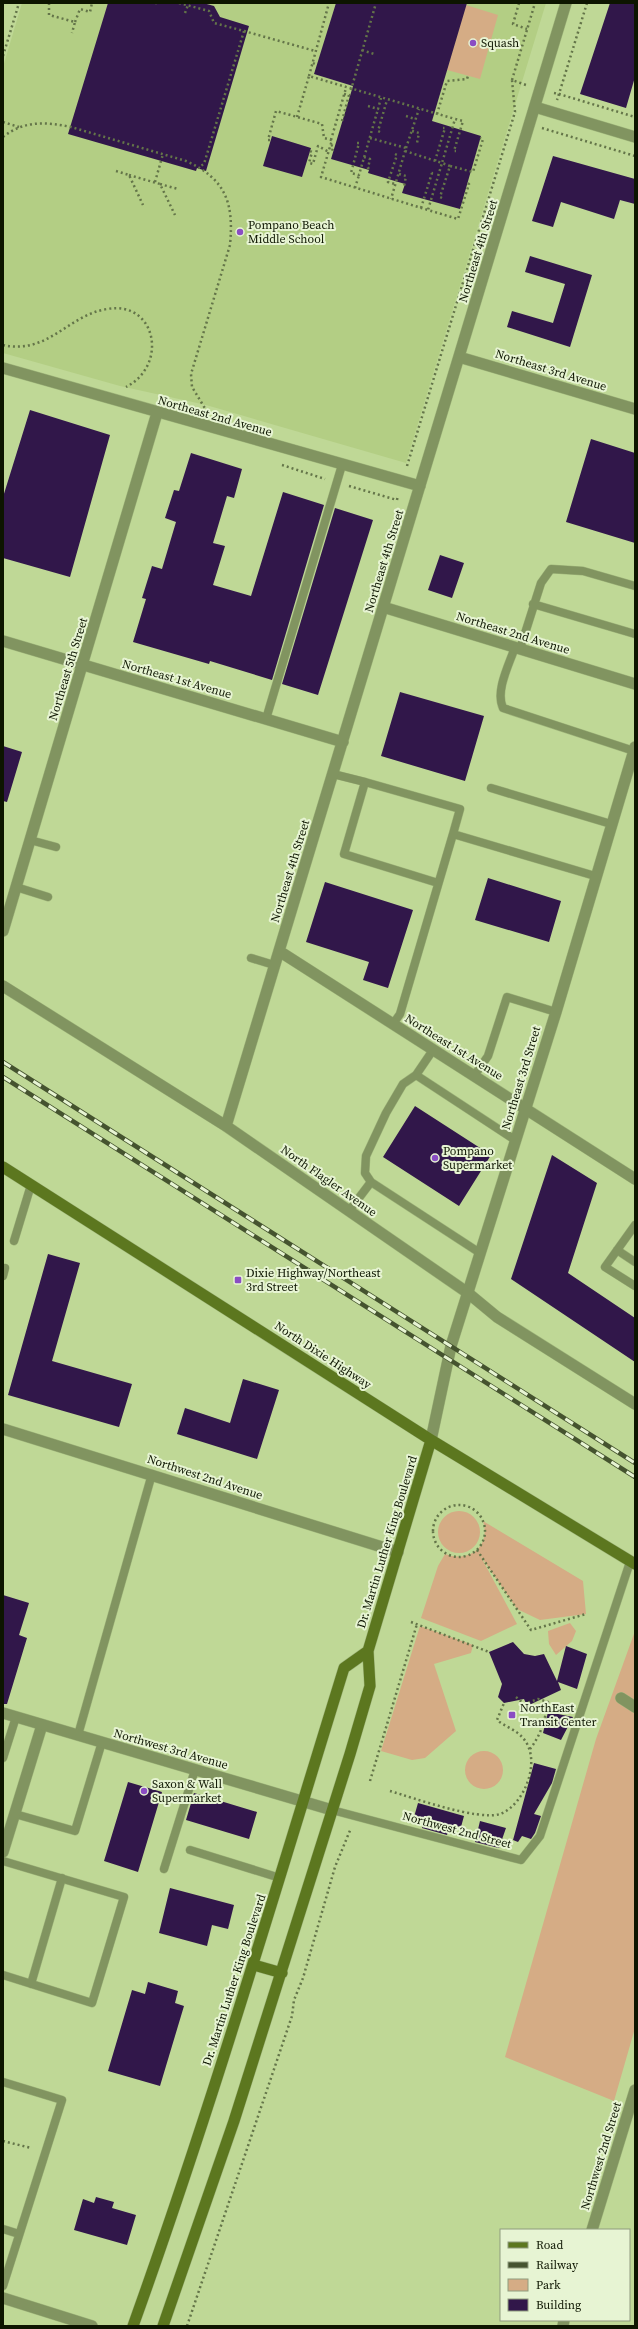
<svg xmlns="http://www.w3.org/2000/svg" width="638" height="2329" viewBox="0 0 638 2329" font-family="'Source Serif 4',serif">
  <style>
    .built { fill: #b3ce84 }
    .green { fill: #d5ac85 }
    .building { fill: #31174a }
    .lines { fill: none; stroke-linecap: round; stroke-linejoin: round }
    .service-casing { stroke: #9fb57b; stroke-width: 9 }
    .minor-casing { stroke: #9fb57b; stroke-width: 12 }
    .tertiary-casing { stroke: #9fb57b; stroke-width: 12 }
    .secondary-casing { stroke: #9fb57b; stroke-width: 12 }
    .path { stroke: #647549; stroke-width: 2.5; stroke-dasharray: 2 3; stroke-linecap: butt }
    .service { stroke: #819460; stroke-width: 8 }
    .minor { stroke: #819460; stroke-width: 11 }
    .tertiary { stroke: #819460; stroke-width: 11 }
    .secondary { stroke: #5c771f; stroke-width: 11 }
    .rail-casing { stroke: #45532f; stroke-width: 4.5 }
    .rail { stroke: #e7f4d3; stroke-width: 3; stroke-dasharray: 9; stroke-linecap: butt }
    .poi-dot { fill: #8a4dc3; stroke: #e7f4d3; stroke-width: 1.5 }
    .labels { text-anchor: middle; stroke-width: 4; stroke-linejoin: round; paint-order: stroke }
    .poi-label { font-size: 12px; fill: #0d1500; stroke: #e7f4d3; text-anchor: start }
    .street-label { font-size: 12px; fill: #0d1500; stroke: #e7f4d3 }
  </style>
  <rect width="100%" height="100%" fill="#bfd896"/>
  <path class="built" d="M22,3H546L406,463L206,405L120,386L3,353V67Z"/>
  <path class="green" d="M466,5L498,15L480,79L447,70Z
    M438 1532a21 21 0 1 1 42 0a21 21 0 1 1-42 0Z
    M483,1521L583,1581L586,1614L540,1620L517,1609L480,1555L517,1624L481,1641L421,1618L438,1566L445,1554C469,1563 491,1547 483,1521Z
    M570,1623L576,1631L572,1641L556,1655L549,1644L548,1631Z
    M420,1626L473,1645L471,1653L434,1664L456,1731L425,1758L412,1760L381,1751Z
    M635,1631V2028L614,2101L505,2057L596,1739Z
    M465 1770a19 19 0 1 1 38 0a19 19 0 1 1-38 0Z"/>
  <path class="building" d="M108,3H203L214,6L220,17L249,26L206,171L197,168L196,171L68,134Z
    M336,3H467L432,121L481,136L460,209L402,193L405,184L368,173L369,170L331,159L353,86L314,74Z
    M610,3H635V77L626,108L580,94Z
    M272,136L311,148L302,177L263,166Z
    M553,156L635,179V204L620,200L614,219L561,202L553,227L532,221Z
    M530,256L592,275L570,347L507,327L512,311L553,323L565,284L525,272Z
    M30,410L110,435L70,577L3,558V497Z
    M591,439L635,453V543L566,522Z
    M191,453L242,469L234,498L227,496L213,543L225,546L213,585L251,596L283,492L324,505L272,680L210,661L209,664L133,642L146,599L142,598L152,566L162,569L176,522L165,518L174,490L179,491Z
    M335,508L373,520L318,695L282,684Z
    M440,555L464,563L452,598L428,590Z
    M400,692L484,716L465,781L381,756Z
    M3,746L22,752L7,802L3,801Z
    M488,878L561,901L549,942L475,920Z
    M325,882L413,910L388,988L363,980L369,962L306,942Z
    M415,1106L491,1155L459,1206L383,1157Z
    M552,1155L597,1183L568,1273L635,1318V1362L511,1279Z
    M48,1254L80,1263L52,1361L132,1384L119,1427L8,1395Z
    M243,1379L279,1390L257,1459L177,1434L185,1408L230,1423Z
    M3,1595L29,1603L19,1635L27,1638L7,1704H3Z
    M513,1642L524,1654L535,1656L544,1654L557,1681L566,1646L587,1654L577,1689L558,1682L561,1690L527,1706L524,1699L504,1703L498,1697L502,1684L489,1652Z
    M548,1712L573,1717L561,1740L543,1733Z
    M534,1763L556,1769L552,1783L534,1814L541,1816L535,1833L531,1839L522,1836L518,1842L513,1840Z
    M128,1782L162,1792L138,1872L104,1861Z
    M194,1793L257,1812L249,1839L186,1820Z
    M418,1803L464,1816L461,1827L450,1825L447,1835L422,1828L425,1820L414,1817Z
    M480,1821L506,1828L499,1848L475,1842Z
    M170,1888L234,1905L228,1929L212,1925L207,1946L159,1933Z
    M148,1982L178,1991L175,2003L184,2006L160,2086L108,2071L132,1990L145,1994Z
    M96,2197L114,2202L112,2208L136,2215L127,2245L74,2230L83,2199L94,2203Z"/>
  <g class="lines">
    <g class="service-casing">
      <path id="service" d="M533,604L635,634
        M515,647C509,665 495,691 503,708L634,751
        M520,649L541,583L551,569L583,571L635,586
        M266,719L342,465
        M333,774L365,782
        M491,788L611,824
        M30,840L56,847
        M438,883L344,854L365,782L460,809L453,834
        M16,887L48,897
        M251,958L274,965
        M393,1024L400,1014L453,834L595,876
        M433,1050L416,1075L515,1140
        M474,1076L488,1056L507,997L556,1012
        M371,1182L365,1173L366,1156L386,1113L403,1084L416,1075
        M349,1211L371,1182L480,1253
        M635,1225L605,1267L635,1286
        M14,1241L31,1185
        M617,1250L635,1262
        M3,1276L5,1268
        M78,1735L152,1474
        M3,1758L16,1717
        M332,1810L521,1860L540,1836L630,1562
        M15,1814L75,1831L102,1742
        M190,1850L280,1878
        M3,1861L124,1897L92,2003L3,1975
        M164,1869L195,1770
        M31,1984L62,1878
        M3,2082L62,2100L3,2286
        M3,2229L19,2234"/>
    </g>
    <g class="minor-casing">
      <path id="minor" d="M535,107L635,137
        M459,357L635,409
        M3,368L420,486
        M383,607L635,684
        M3,641L343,742
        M3,931L157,413
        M279,951L635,1179
        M3,986L226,1126L468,1293L497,1317L635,1404
        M226,1126L566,3
        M3,1429L398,1552
        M621,1698L635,1707
        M3,1852L42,1725
        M592,2230L635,2090
        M3,2298L92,2326
        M563,2326L564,2320"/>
    </g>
    <g class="tertiary-casing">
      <path id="tertiary" d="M431,1440L451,1346L556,1012L635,747
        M3,1713L332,1810"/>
    </g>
    <g class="secondary-casing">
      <path id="secondary" d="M3,1167L431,1440L635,1564
        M254,1965L282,1973
        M133,2326C211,2109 276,1888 344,1668L368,1651
        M163,2326L234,2121L350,1754L370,1686L368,1651L431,1440"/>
    </g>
    <path class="path" d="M49,3V15L75,22L72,33
      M155,3H158
      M179,3L209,11L214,23L244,31L204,164L199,167
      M519,3L513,24L527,29
      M587,3L559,94L635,117
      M185,13L188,5
      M75,22L80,9L90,12L92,3
      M244,31L315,51
      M362,50L374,54
      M3,56L19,3
      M313,63L317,65
      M309,76L329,3
      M512,80L535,3
      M351,90L376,3
      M554,93L559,94L557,100
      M368,106L378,109L381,98
      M437,114L447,81L467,79L468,76
      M406,116L415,119
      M297,117L309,76L455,119
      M342,121L349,95L344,94
      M3,122L19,127
      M542,128L635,156
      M412,131L419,133L417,143
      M380,132L378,131L387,100
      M3,137C24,120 47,122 71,127L186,161C226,179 234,203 230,245L191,374L192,387L206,410
      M370,138L406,148L391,199
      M270,140H268L276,111L322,124L324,138L332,140L321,177L428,210
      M331,140L346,88
      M357,143H359L351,173L359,175L378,109
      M331,145L333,146L332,153
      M406,148L419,109
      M310,151L312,152L309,163L313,164L318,146L329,152
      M405,151L442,163L455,119L463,121L454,151H456
      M395,154L397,155L388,182L395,184
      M364,157L370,159L368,168H370
      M435,161L445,128H443
      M450,166L442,163L428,210L458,219L469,184L467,183
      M116,171L129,175L143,205
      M399,174L406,176L404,187
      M129,175L160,184L175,215
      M155,182L163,154
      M160,184L178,189
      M355,188L359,175
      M442,198L440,197L450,166L473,172L483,139L480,138
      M421,208L432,173H430
      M3,345C48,355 68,315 107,309C156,300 169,365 126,387
      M282,465L325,479
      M407,466L515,112L512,80L526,85
      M349,486L397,500L398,495
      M433 1531a26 26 0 1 1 52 0a26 26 0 1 1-52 0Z
      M477,1550L531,1630L586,1614
      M411,1622L489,1652
      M516,1697L524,1704L538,1699L548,1702C545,1720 541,1735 530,1749
      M370,1781L417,1624
      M390,1791C414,1798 478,1821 500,1814C525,1805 543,1758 522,1737C516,1730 504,1726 497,1720L504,1703
      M3,2141L31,2148
      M187,2326L292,2016L294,2000L303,1978L335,1867L351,1828"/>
    <use href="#service" class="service"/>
    <use href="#minor" class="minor"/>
    <use href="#tertiary" class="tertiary"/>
    <use href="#secondary" class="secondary"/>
    <g class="rail-casing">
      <path id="rail" d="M3,1062L635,1463
        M3,1077L635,1477"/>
    </g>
    <use href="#rail" class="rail"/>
  </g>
  <g class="poi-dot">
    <circle cx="473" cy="43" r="4"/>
    <circle cx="240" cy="232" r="4"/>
    <circle cx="435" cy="1158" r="4"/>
    <rect x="234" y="1276" width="8" height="8" rx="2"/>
    <rect x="508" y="1711" width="8" height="8" rx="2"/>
    <circle cx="144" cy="1791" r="4"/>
  </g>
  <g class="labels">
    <g class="poi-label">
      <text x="481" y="47">Squash</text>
      <text x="248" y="229">Pompano Beach<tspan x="248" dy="14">Middle School</tspan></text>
      <text x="443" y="1155">Pompano<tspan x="443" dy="14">Supermarket</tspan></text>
      <text x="246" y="1277">Dixie Highway/Northeast<tspan x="246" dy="14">3rd Street</tspan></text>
      <text x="520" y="1712">NorthEast<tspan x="520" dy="14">Transit Center</tspan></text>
      <text x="152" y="1788">Saxon &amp; Wall<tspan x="152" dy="14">Supermarket</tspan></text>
    </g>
    <g class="street-label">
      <text transform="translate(478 251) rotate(-73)" y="4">Northeast 4th Street</text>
      <text transform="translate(551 370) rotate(17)" y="4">Northeast 3rd Avenue</text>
      <text transform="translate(215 416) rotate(16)" y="4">Northeast 2nd Avenue</text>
      <text transform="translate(384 561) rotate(-73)" y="4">Northeast 4th Street</text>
      <text transform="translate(513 633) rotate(17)" y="4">Northeast 2nd Avenue</text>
      <text transform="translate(68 669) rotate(-73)" y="4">Northeast 5th Street</text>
      <text transform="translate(177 679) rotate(16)" y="4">Northeast 1st Avenue</text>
      <text transform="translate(290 871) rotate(-73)" y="4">Northeast 4th Street</text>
      <text transform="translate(454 1047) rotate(32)" y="4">Northeast 1st Avenue</text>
      <text transform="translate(521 1078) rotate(-73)" y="4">Northeast 3rd Street</text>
      <text transform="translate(329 1181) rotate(35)" y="4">North Flagler Avenue</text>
      <text transform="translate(323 1355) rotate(33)" y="4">North Dixie Highway</text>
      <text transform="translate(205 1477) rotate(18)" y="4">Northwest 2nd Avenue</text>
      <text transform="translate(387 1542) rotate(-73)" y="4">Dr. Martin Luther King Boulevard</text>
      <text transform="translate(171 1749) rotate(16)" y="4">Northwest 3rd Avenue</text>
      <text transform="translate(457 1830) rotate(15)" y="4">Northwest 2nd Street</text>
      <text transform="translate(234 1980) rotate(-72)" y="4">Dr. Martin Luther King Boulevard</text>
      <text transform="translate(601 2156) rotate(-73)" y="4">Northwest 2nd Street</text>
    </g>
  </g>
  <rect width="638" height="2329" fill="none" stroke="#0d1500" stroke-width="8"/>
  <rect x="500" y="2229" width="130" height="92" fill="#e7f4d3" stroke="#909b7f"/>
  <rect x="508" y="2242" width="20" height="6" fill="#5c771f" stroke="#909b7f"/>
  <text x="536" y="2249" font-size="12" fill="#0d1500">Road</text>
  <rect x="508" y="2262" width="20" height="6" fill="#45532f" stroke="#909b7f"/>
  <text x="536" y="2269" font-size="12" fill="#0d1500">Railway</text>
  <rect x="508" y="2279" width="20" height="12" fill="#d5ac85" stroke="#909b7f"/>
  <text x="536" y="2289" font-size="12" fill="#0d1500">Park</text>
  <rect x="508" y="2299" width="20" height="12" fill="#31174a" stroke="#909b7f"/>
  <text x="536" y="2309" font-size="12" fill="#0d1500">Building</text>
</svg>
